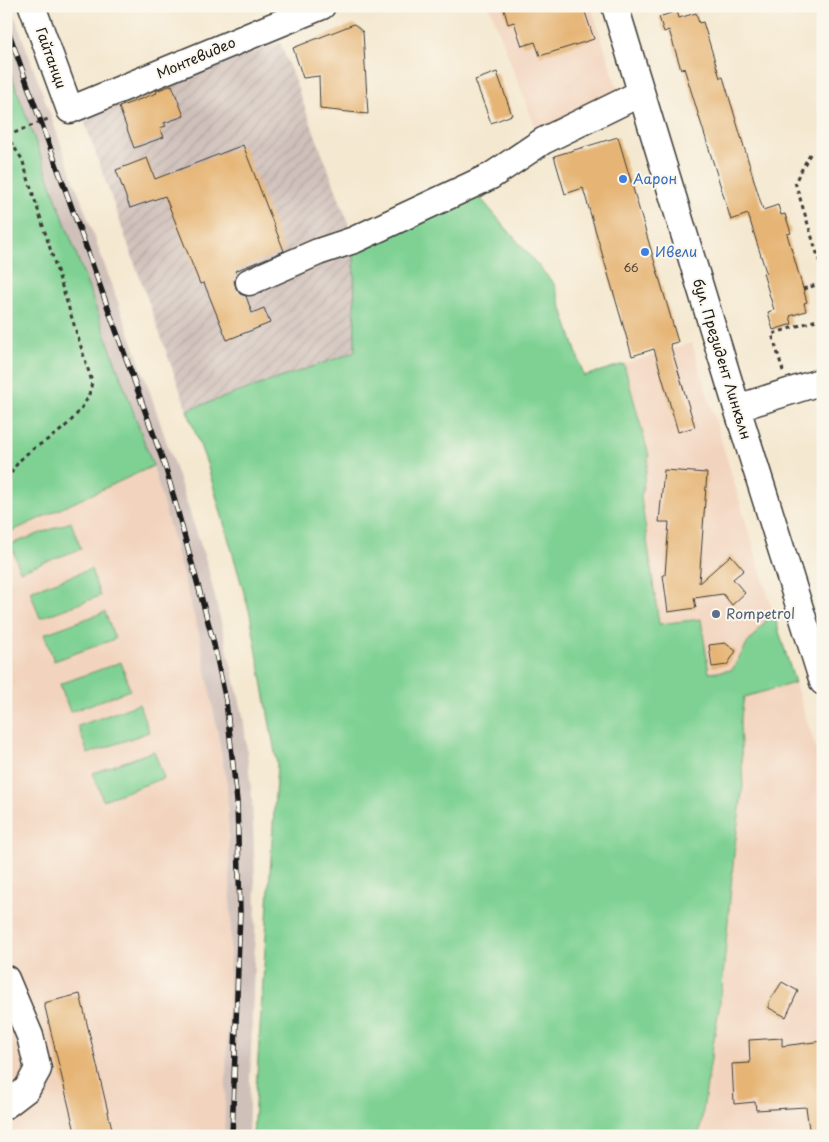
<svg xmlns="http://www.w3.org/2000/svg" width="829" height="1142" viewBox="0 0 829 1142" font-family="'Playpen Sans',sans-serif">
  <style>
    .built { fill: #f2d4be }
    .industrial { fill: url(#industrial-furrows) }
    .railway { fill: #cfc0ba }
    .green { fill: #7ed193; stroke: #4d7658 }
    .building { fill: #e6b576 }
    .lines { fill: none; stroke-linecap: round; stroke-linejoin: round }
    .minor-casing { stroke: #3c3b37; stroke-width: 29 }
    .path { stroke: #3c3b37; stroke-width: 3; stroke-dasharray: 4 4; stroke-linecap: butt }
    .minor { stroke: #fff; stroke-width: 26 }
    .rail-casing { stroke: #1c1c1c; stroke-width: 5.5 }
    .rail { stroke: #fbf7ec; stroke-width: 4; stroke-dasharray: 11; stroke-linecap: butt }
    .shop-dot { fill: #3f7fe0; stroke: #fbf7ec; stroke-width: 2 }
    .service-dot { fill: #5c6f8a; stroke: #fbf7ec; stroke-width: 2 }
    .labels { text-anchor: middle; stroke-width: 4; stroke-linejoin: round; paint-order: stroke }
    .number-label { font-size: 11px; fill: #4e4232 }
    .street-label { font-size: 14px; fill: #1c1c1c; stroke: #fbf7ec }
    .shop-label { font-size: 14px; fill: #366cbe; stroke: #fbf7ec; text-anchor: start }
    .service-label { font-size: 14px; fill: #4e5e75; stroke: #fbf7ec; text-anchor: start }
  </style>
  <defs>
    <pattern id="industrial-furrows" width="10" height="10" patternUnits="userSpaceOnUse" patternTransform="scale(1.25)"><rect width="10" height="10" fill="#cfc0ba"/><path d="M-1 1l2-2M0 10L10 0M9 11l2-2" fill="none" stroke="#b1a49f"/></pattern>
  </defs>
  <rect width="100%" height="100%" fill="#fbf7ec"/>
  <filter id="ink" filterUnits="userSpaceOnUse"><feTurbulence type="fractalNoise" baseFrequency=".02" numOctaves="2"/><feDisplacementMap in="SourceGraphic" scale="10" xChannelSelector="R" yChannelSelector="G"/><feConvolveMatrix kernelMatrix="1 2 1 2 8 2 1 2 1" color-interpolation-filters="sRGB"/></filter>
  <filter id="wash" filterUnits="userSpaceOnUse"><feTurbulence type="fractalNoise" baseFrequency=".0096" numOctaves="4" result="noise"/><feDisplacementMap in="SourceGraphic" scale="20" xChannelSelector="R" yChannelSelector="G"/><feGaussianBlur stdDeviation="1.12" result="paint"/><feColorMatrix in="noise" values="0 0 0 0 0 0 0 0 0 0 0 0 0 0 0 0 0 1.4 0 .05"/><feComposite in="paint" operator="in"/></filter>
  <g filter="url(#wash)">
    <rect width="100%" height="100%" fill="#f4e8d0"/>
    <path class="built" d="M489,6H591L619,93L538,134Z
      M692,343L773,612L747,644L732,670L708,673L659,624L641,497L649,456L624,364Z
      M153,466L200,638L227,784L231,919L224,1136H6V534Z
      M795,683L823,771V1136H699L722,988L734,853L743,786L740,723L744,697Z"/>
    <path class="industrial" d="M280,42L347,219L354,248L355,352L187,410L82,115Z"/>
    <path class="railway" d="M6,6H11L145,377L207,564L243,715L252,798L256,907L248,1136H224L231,919L227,784L200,638L153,466L6,60Z"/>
    <path class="green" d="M6,60L153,466L6,534Z
      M477,194L554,284L584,376L624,364L649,456L641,497L659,624L701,619L709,673L732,670L747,644L773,612L795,683L744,697L740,723L743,786L734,853L722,988L699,1136H253L277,764L250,614L207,464L187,410L355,352L354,248Z
      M71,522L81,549L20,571L11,544Z
      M91,569L100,596L40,618L30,591Z
      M105,612L115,639L54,661L44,634Z
      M121,662L130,690L70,712L60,684Z
      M139,704L149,732L88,754L78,726Z
      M154,751L164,778L103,800L93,773Z"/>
    <g id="blocks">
      <path class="building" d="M503,6H583L594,39L540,56L535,42L522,46L514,22L508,24Z
        M677,11L679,18L696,13L699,23L703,22L720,78L723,77L763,210L778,205L781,215L785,214L791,233L787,234L807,302L804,303L806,311L790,316L792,324L773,330L768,312L774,310L763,273L766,272L748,214L731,220L684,68L681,69L669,30L664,32L659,17Z
        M354,24L363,32L368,114L320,109L319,76L303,78L293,48Z
        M497,72L512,115L491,123L475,80Z
        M172,85L184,116L164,123L166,126L160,128L164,137L134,148L119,107L157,93L156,91Z
        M618,137L678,342L670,344L695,427L678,432L654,349L632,356L583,188L565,194L554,156Z
        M243,145L284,251L235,271L237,274L234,281L236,288L240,294L246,296L252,313L264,308L270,323L227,340L204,283L200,284L165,196L130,208L116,170L147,158L155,179Z
        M664,470L707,473L699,583L731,555L744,570L733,579L745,593L732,605L723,594L694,598L696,608L668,612L663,575H665L669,522H659Z
        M725,643L736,651L727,665L712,667L709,645Z
        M782,982L798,991L786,1017L769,1008V1002Z
        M80,994L113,1133L102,1136H76L44,1003Z
        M782,1038V1046L823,1041V1136H810L806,1107L756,1110L755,1102L734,1104L732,1064L750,1063L749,1040Z"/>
    </g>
  </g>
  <g filter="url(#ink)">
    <use href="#blocks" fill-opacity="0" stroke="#3c3b37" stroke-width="1"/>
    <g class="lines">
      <g class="minor-casing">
        <path id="minor" d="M32,6L70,110L322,6
          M615,6L737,408L823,682
          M249,282L318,252L354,240L491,176L543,141L641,93
          M737,408L823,381
          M6,979L30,1036L38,1069L27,1089L6,1105"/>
      </g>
      <path class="path" d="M6,135L22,159L92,382C91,387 90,392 88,397C83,408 71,422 61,430C37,449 17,452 6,486
        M7,136L50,118
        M6,146L7,136
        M810,154L795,182L823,273
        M803,289L823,283
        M783,371L772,334L823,318
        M6,436L10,472"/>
      <use href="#minor" class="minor"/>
      <g class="rail-casing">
        <path id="rail" d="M6,25L166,469L213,640L226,701L237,801L240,911L232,1136"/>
      </g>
      <use href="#rail" class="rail"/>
    </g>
  </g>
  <g class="shop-dot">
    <circle cx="623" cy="179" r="5"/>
    <circle cx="645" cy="252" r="5"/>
  </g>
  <circle class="service-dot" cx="716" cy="614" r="5"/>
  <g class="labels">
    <g class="number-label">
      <text x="631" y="272">66</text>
    </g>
    <g class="street-label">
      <text transform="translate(51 58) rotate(70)" y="5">Гайтанци</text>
      <text transform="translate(196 58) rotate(-23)" y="5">Монтевидео</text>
      <text transform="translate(722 359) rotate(73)" y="5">бул. Президент Линкълн</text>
    </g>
    <g class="shop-label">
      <text x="633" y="184">Аарон</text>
      <text x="655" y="257">Ивели</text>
    </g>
    <g class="service-label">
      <text x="726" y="619">Rompetrol</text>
    </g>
  </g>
  <rect width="829" height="1142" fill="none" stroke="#fbf7ec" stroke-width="25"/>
</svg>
